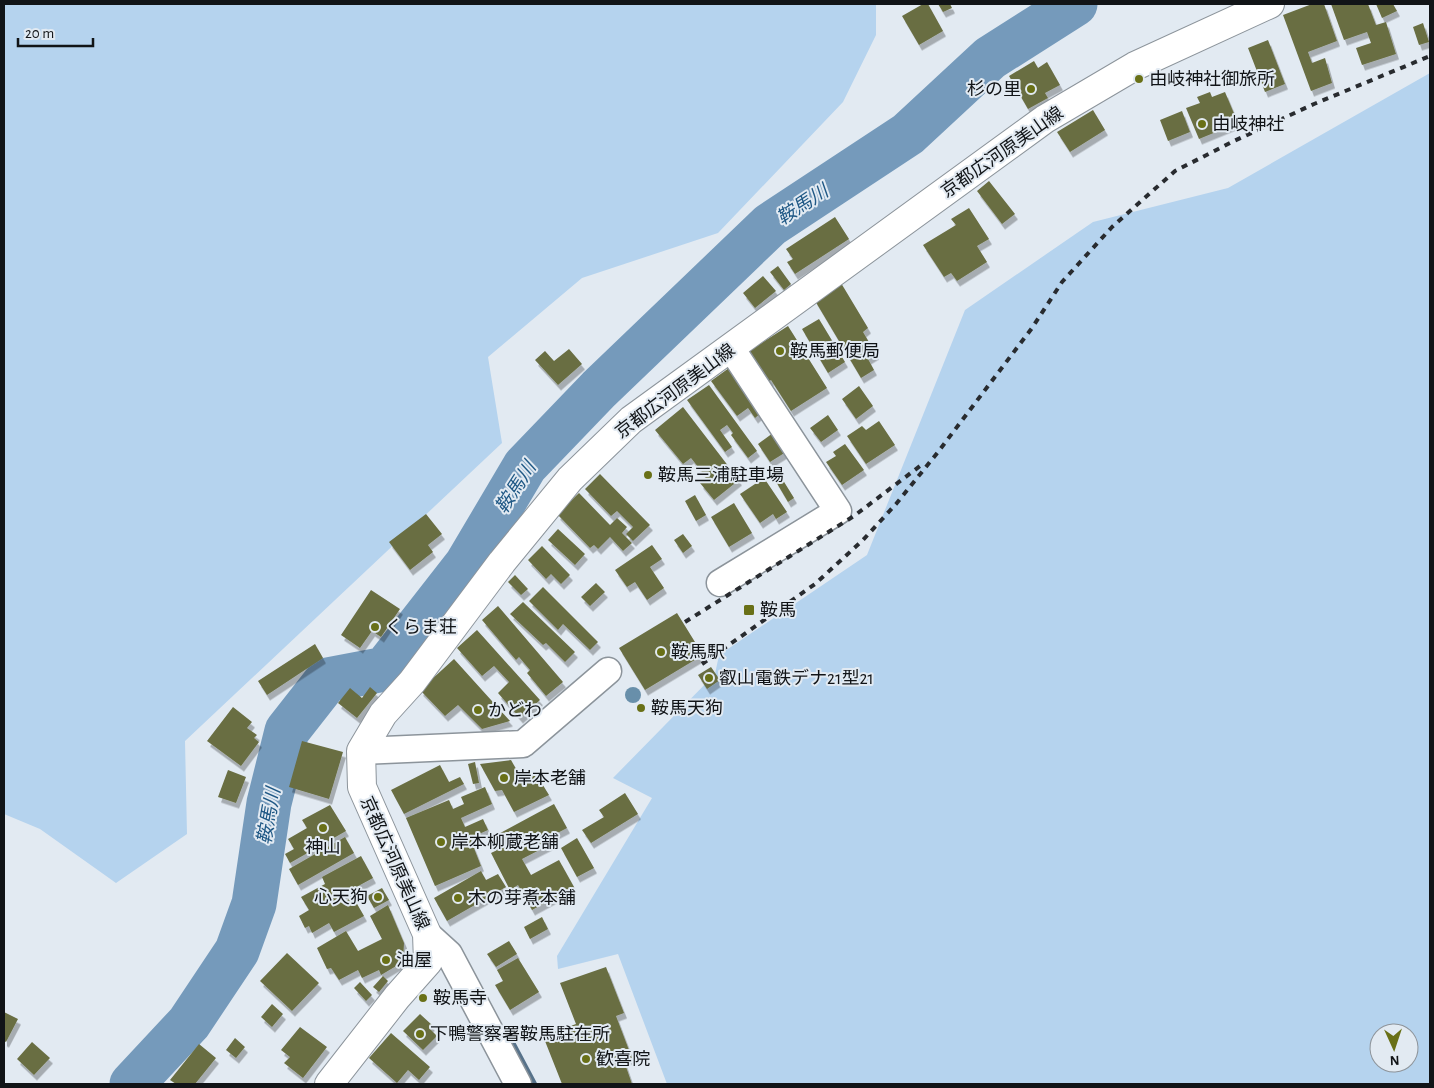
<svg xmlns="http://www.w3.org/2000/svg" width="1434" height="1088" viewBox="0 0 1434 1088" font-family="'Alegreya Sans','Noto Sans JP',sans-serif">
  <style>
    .green { fill: #b5d3ee; fill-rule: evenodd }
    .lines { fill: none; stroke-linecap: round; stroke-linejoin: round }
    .stream { stroke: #57728a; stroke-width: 8 }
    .river { stroke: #759abb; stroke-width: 45 }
    .building { fill: #696e43; filter: url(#shadow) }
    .minor-casing { stroke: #8c949b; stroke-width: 29 }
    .major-casing { stroke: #8c949b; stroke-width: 30 }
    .minor { stroke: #fff; stroke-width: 26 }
    .major { stroke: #fff; stroke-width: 28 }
    .rail { stroke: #282b2f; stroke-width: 4; stroke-dasharray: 6 6; stroke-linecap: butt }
    .tree { fill: #688faa }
    .poi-dot { fill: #697017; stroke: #e2eaf2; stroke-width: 2 }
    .labels { text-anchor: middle; stroke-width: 4; stroke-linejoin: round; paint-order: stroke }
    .poi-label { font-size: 18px; fill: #111417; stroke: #e2eaf2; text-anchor: start }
    .street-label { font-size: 18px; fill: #111417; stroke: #e2eaf2 }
    .water-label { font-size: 19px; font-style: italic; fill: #1f5885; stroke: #e2eaf2 }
  </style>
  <defs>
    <filter id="shadow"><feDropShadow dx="3" dy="5.5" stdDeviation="0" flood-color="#0004"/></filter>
  </defs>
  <rect width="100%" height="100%" fill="#e2eaf2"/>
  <path class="green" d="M4,4H876V35L843,102L718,233L582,278L488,357L502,443L185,741L187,834L116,883L40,829L4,814Z
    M1430,73V1084H667L618,954L558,969L557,956L652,798L613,778L715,674L719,655L867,555L965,310L1093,222L1228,188ZM1379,1033H1409V1063H1379Z"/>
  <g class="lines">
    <path class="stream" d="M507,1035L533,1084"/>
    <path class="river" d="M132,1084L189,1023L237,951L254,904L269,803L287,731L327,680L385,669L467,564L525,466L599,389L770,225L908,134L990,58L1075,4"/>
  </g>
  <path class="building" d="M923,4H928L943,31L919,45L902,16Z
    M938,4H950L952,8L943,12Z
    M1312,4H1324L1337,41L1308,52L1312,63L1325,58L1332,83L1311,91L1283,15Z
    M1331,4H1368L1376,25L1386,22L1396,54L1362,65L1356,48L1371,43L1367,32L1344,40Z
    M1376,4H1393L1397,11L1382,18Z
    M1423,23L1429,42L1419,45L1413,27Z
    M1268,40L1285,84L1265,92L1248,48Z
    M1034,61L1038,68L1047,62L1060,85L1045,93L1048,98L1028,109L1009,76Z
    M1210,92L1212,97L1225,92L1238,123L1199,139L1186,108L1200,103L1197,97Z
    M1093,110L1105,130L1070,152L1057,132Z
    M1182,111L1190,132L1168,141L1160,120Z
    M989,181L1015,214L1002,224L977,191Z
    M969,208L989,239L977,246L987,262L957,281L951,273L944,277L923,245L956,225L951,219Z
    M835,217L849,239L795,274L787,262L793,259L786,249Z
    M778,266L791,284L784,290L770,272Z
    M763,276L776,291L755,308L743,293Z
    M841,283L868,328L863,332L876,354L868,359L874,370L861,378L814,299Z
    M819,319L845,362L828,373L802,329Z
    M788,326L827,388L791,411L771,380L765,384L746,353Z
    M569,349L582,364L558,385L535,360L545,351L554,361Z
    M729,368L762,412L755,418L748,408L737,416L711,381Z
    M709,385L757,451L748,458L731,435L733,433L727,425L720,430L732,447L725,452L687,400Z
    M859,386L873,406L856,419L842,399Z
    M683,407L739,480L714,500L700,483L706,477L691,458L683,464L655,430Z
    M828,415L838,430L821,442L810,428Z
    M879,421L895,445L866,464L847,436L862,426L866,430Z
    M773,433L786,452L770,462L758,444Z
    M845,444L864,470L842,485L826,462L836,456L833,452Z
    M600,474L650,525L633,541L626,534L633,527L617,511L611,516L585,489Z
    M781,477L794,498L788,502L775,480Z
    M764,478L787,512L776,519L773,514L760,523L740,494Z
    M579,493L610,525L617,518L627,527L622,533L632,543L623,551L610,537L598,549L594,545L590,548L557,514Z
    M695,495L706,515L696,521L685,501Z
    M734,503L752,533L729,547L711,517Z
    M426,514L442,534L428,545L433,552L410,570L389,542Z
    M558,529L585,554L575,565L548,540Z
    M683,534L692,546L683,553L674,540Z
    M652,545L662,559L650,567L664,588L647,600L635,582L627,587L615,570Z
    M542,546L570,575L561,584L551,574L546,579L528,560Z
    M515,575L528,589L521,595L508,582Z
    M596,583L605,592L590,606L581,597Z
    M543,587L598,642L590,650L563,624L558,630L529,601Z
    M371,590L400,609L381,637L372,631L360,648L341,635Z
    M523,602L575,652L565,662L546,643L543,645L510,614Z
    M498,606L563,682L546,696L527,673L530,670L519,657L516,660L482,620Z
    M677,613L703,655L645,690L619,648Z
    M477,630L540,700L520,718L498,693L509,682L494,666L482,676L457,648Z
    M315,644L323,658L267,695L258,681Z
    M454,659L510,721L482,729L458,705L445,716L420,690Z
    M711,667L720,680L707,689L698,675Z
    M370,687L377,693L357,718L338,703L350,688L362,698Z
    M233,707L252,722L247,728L257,735L254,738L259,742L241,766L207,741Z
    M302,741L343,752L329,799L289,787Z
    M511,760L523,781L536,774L549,795L514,812L502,790L495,791L480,764Z
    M475,762L479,783L473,784L468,764Z
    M440,765L449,782L460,777L464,784L404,814L391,790Z
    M228,770L246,777L236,803L218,797Z
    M485,787L492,804L461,818L465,827L483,819L488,830L470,838L481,866L435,886L406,818L449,800L453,809L464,804L461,797Z
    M625,793L638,814L591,843L582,830L604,817L599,810Z
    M554,804L567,828L548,838L551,844L522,859L531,875L559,860L574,887L532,910L518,885L510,890L491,853L497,850L491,838Z
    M330,805L346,831L290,863L285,854L294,849L288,839L307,828L302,820Z
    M345,837L354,853L298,885L289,869Z
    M577,838L594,868L577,877L561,848Z
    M361,856L373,878L338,897L341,903L353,897L364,916L334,932L329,923L312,933L309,926L305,928L299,916L309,910L301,897L325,884L322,877Z
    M481,871L486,880L498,874L506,887L447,921L434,898Z
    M382,888L389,900L374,908L367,896Z
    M388,905L404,943L403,962L381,975L379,970L362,978L358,970L339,980L331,968L327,969L317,948L346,931L358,951L382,939L370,916Z
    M542,917L548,929L530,939L524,927Z
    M509,941L517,954L496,967L487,954Z
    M287,953L319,983L292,1011L260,981Z
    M518,958L539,992L510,1010L495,985L503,981L497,970Z
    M606,967L624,1013L616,1016L632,1058L624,1061L632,1084H562L543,1036L576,1024L560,983Z
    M383,976L388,981L379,992L373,987Z
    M360,982L372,995L366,1001L354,988Z
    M272,1004L283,1014L272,1027L261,1017Z
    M4,1012L18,1019L6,1042L4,1041Z
    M420,1014L432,1025L429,1028L437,1036L423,1050L403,1031Z
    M300,1027L327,1047L303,1078L284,1063L290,1057L281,1050Z
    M391,1033L430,1067L419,1080L408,1070L397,1083L369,1058Z
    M235,1038L245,1047L236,1058L226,1050Z
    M32,1042L50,1058L34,1075L17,1059Z
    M199,1044L216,1058L195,1084H176L170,1080Z"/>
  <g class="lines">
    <g class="minor-casing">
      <path id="minor" d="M720,583L838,511L731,348
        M361,751L523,744L608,671
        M427,934L449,954L518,1084"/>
    </g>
    <g class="major-casing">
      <path id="major" d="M329,1084L397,997L428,962L427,934L362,787L361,751L383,714L412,682L502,562L570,479L631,420L1045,119L1135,66L1270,4"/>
    </g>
    <use href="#minor" class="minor"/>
    <use href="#major" class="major"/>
    <path class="rail" d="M685,622L854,516L924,463
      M702,664L815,584L863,540L896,504L938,452L1032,328L1062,282L1112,227L1175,171L1234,141L1314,104L1430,56"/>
  </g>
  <circle class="tree" cx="633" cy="695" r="8"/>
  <g class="poi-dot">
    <circle cx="1139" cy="79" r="5"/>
    <circle cx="1031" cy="89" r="5"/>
    <circle cx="1202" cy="124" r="5"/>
    <circle cx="780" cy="351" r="5"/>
    <circle cx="648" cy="475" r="5"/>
    <rect x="743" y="604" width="12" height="12" rx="2.5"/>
    <circle cx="375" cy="627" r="5"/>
    <circle cx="661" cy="652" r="5"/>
    <circle cx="709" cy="678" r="5"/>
    <circle cx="641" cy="708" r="5"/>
    <circle cx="478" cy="710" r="5"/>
    <circle cx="504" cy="778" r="5"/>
    <circle cx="323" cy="828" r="5"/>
    <circle cx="441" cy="842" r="5"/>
    <circle cx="378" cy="897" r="5"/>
    <circle cx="458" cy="898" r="5"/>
    <circle cx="386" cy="960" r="5"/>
    <circle cx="423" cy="998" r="5"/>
    <circle cx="420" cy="1034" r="5"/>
    <circle cx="586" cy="1059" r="5"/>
  </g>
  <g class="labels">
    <g class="poi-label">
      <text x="1149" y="85">由岐神社御旅所</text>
      <text x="1021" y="95" text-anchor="end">杉の里</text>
      <text x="1212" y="130">由岐神社</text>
      <text x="790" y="357">鞍馬郵便局</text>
      <text x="658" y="481">鞍馬三浦駐車場</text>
      <text x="760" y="616">鞍馬</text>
      <text x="385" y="633">くらま荘</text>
      <text x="671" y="658">鞍馬駅</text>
      <text x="719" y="684">叡山電鉄デナ21型21</text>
      <text x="651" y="714">鞍馬天狗</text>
      <text x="488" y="716">かどわ</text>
      <text x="514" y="784">岸本老舗</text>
      <text x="451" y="848">岸本柳蔵老舗</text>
      <text x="323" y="853" text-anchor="middle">神山</text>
      <text x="368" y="903" text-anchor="end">心天狗</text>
      <text x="468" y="904">木の芽煮本舗</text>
      <text x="396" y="966">油屋</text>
      <text x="433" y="1004">鞍馬寺</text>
      <text x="430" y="1040">下鴨警察署鞍馬駐在所</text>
      <text x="596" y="1065">歓喜院</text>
    </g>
    <g class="street-label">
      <text transform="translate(1002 152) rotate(-35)" y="6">京都広河原美山線</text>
      <text transform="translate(675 391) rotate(-37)" y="6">京都広河原美山線</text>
      <text transform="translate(395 863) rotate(66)" y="6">京都広河原美山線</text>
    </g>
    <g class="water-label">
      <text transform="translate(802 204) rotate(-33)" y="7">鞍馬川</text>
      <text transform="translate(515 487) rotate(-57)" y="7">鞍馬川</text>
      <text transform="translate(268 816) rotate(-80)" y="7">鞍馬川</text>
    </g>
  </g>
  <rect width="1434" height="1088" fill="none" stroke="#111417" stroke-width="10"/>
  <g transform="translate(1394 1048) rotate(177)"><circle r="24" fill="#e2eaf2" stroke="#8e949a"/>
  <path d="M0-4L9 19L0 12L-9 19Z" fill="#697017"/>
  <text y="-8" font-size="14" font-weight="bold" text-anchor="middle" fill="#111417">N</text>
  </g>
  <path d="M18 38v8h75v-8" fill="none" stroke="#111417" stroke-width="2.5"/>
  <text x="25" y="38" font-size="15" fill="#111417" stroke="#e2eaf2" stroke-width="4" paint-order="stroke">20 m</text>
</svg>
